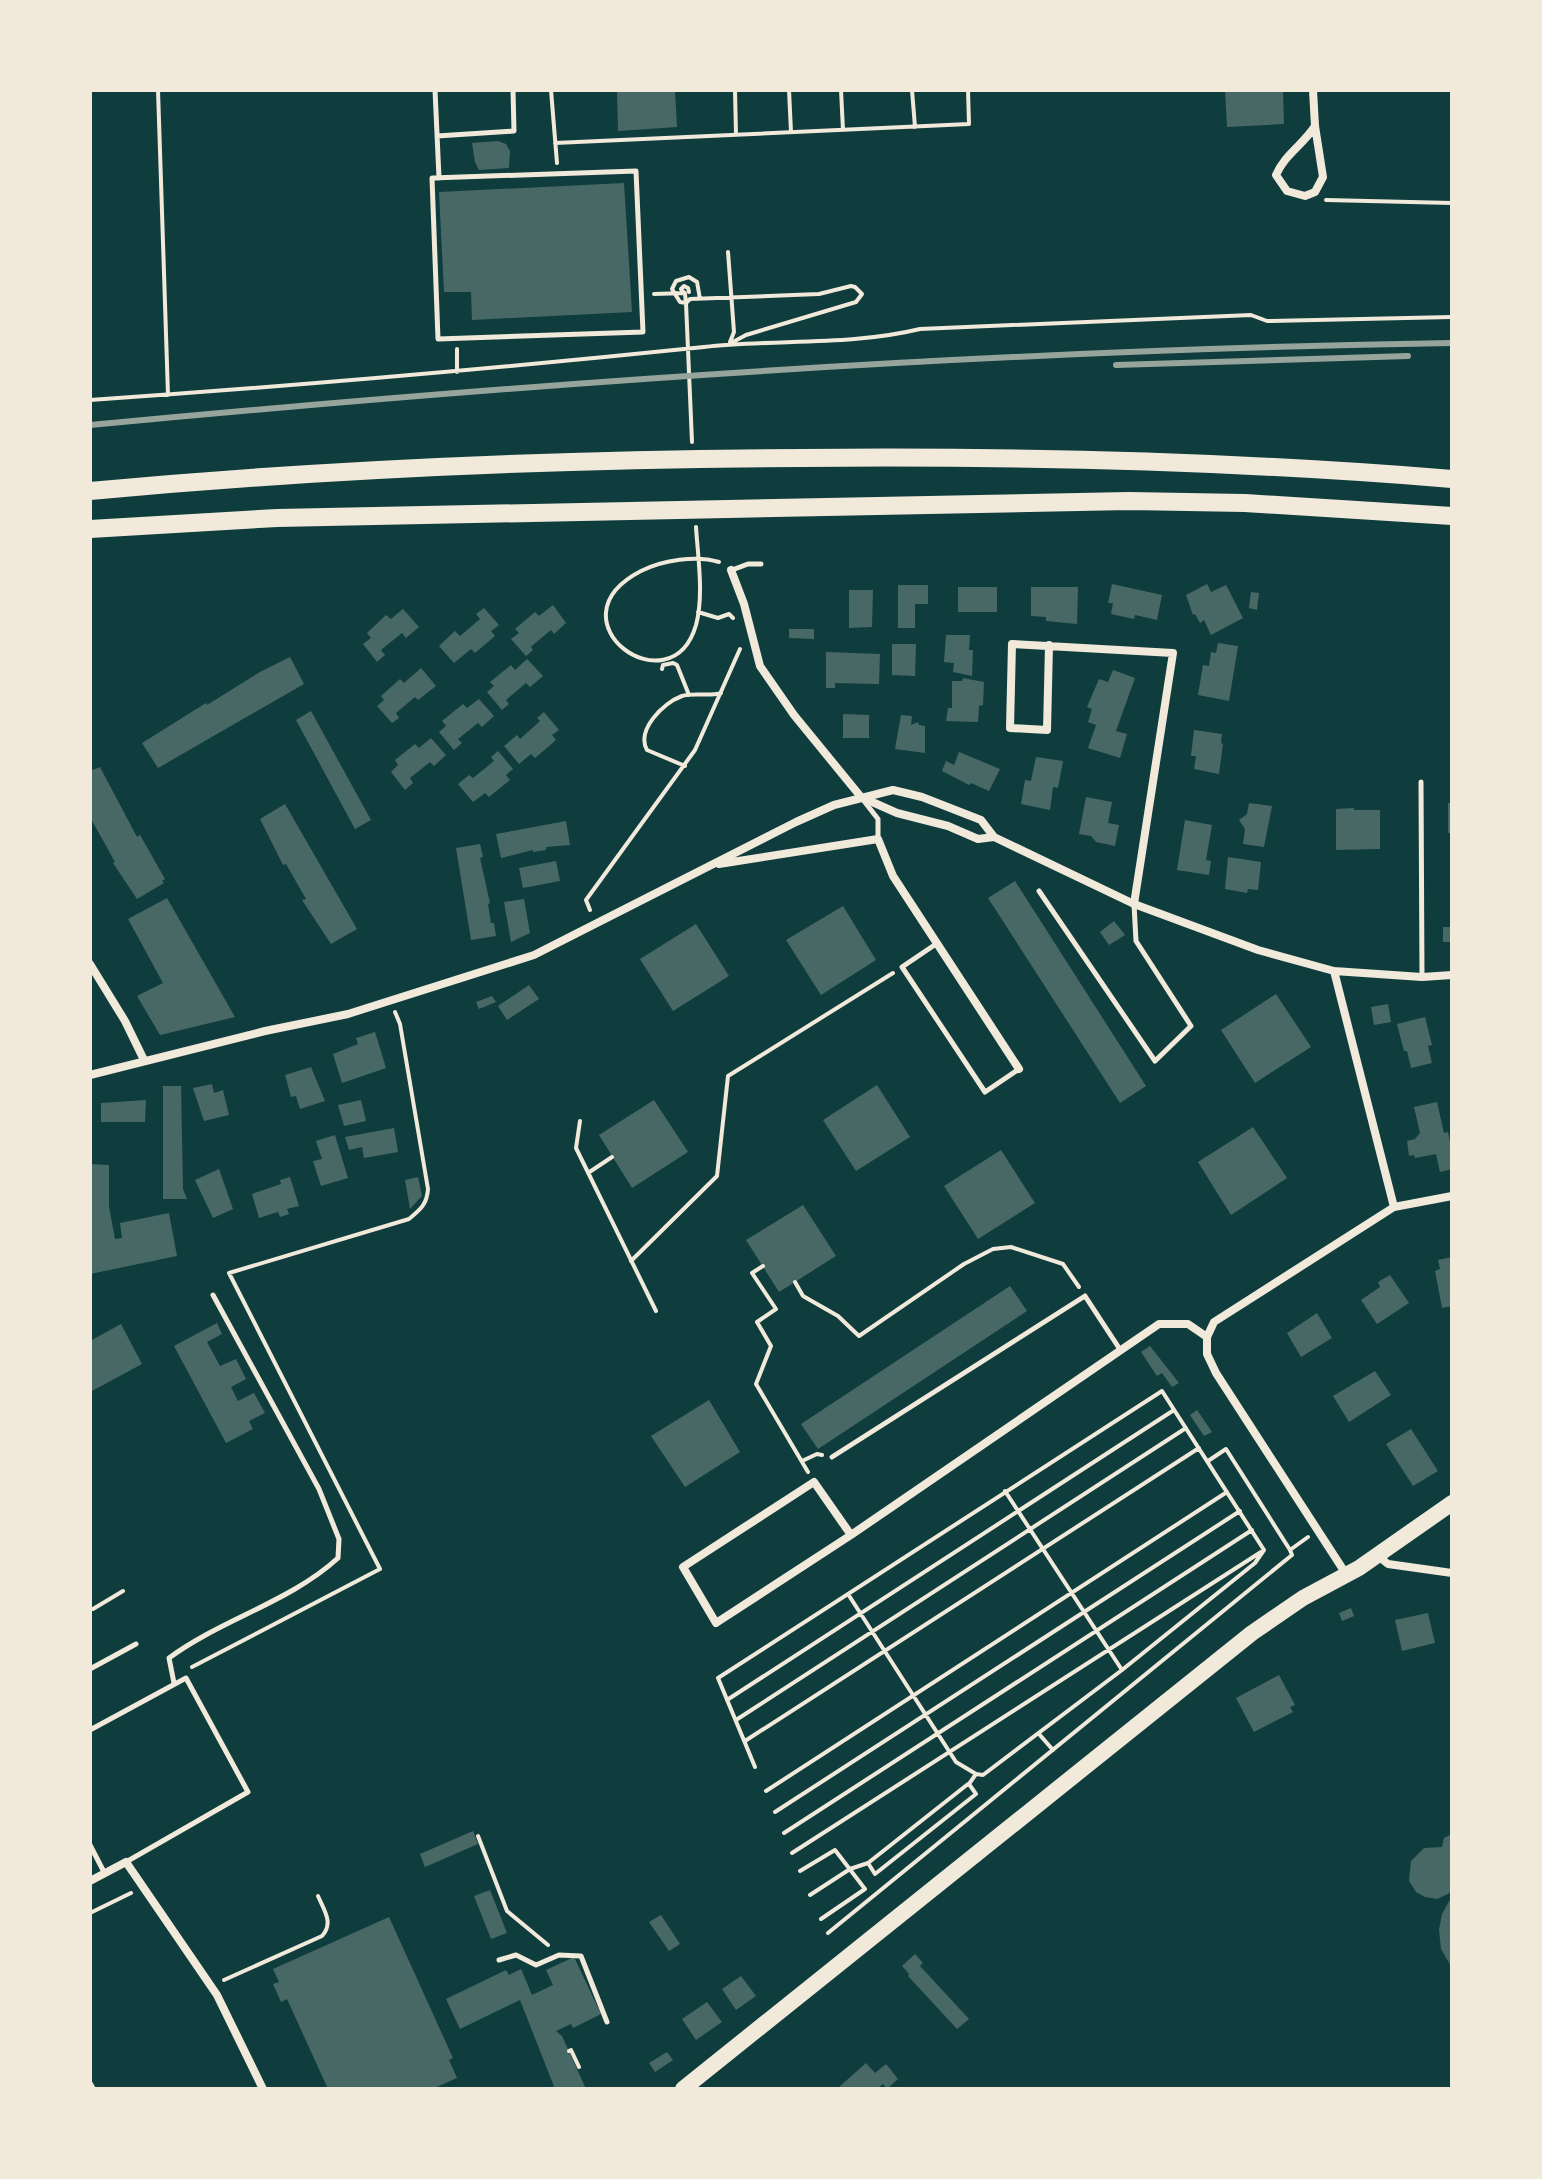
<svg xmlns="http://www.w3.org/2000/svg" width="1542" height="2179" viewBox="0 0 1542 2179" font-family="'Sofia Sans Condensed',sans-serif">
  <style>
    .building { fill: #486865 }
    .lines { fill: none; stroke-linecap: round; stroke-linejoin: round }
    .path { stroke: #f1e9da; stroke-width: 4 }
    .service { stroke: #f1e9da; stroke-width: 5 }
    .minor { stroke: #f1e9da; stroke-width: 8 }
    .secondary { stroke: #f1e9da; stroke-width: 16 }
    .trunk { stroke: #f1e9da; stroke-width: 18 }
    .rail { stroke: #97a49c; stroke-width: 6 }
  </style>
  <rect width="100%" height="100%" fill="#0f3d3e"/>
  <path class="building" d="M617,90H675L677,127L618,131Z
    M1225,90H1283L1284,124L1227,127Z
    M498,141L506,144L510,151L509,168L479,170L475,162L472,143Z
    M624,183L632,312L472,320L471,292H444L439,192Z
    M1112,584L1162,595L1157,620L1135,615L1134,619L1111,614L1113,603H1108Z
    M1207,584L1211,592L1226,585L1243,618L1211,635L1204,620L1200,623L1195,614L1193,615L1186,595Z
    M898,585H928V604H915V628H898Z
    M958,587H997V612H958Z
    M1031,587H1078L1077,624L1046,621V617L1031,616Z
    M849,590H873L872,627L849,628Z
    M1251,592L1259,593L1257,610L1249,608Z
    M553,605L566,623L554,634L551,630L534,644L531,647L533,650L526,656L511,639L519,633L515,629L535,612L539,616Z
    M484,608L499,625L491,631L495,636L475,653L471,649L454,663L439,646L455,631L460,636L480,619L476,614Z
    M403,609L419,627L406,638L402,633L387,645L381,650L385,655L377,662L363,644L371,638L367,633L386,615L391,619Z
    M789,629H814V639L789,638Z
    M946,635H970L969,650H973L972,676L953,672L954,663L944,662Z
    M1218,643L1238,646L1229,701L1198,695L1203,665L1209,666L1211,652L1216,653Z
    M892,644H916L915,676L892,675Z
    M826,652L880,654L879,684L835,683V688H826Z
    M290,657L304,684L158,768L142,743L206,703L207,705L260,672Z
    M527,659L543,676L530,687L526,683L506,700L509,704L502,710L487,692L494,686L490,682L511,665L515,670Z
    M421,668L436,686L418,700L415,697L396,713L399,718L392,723L377,706L384,700L381,696L400,679L404,683Z
    M1113,670L1135,678L1116,731L1127,734L1120,758L1088,748L1096,725L1088,722L1092,709L1087,707L1099,679L1108,682Z
    M963,678L984,682L983,705L979,706L978,722L946,721L948,708H952V681H962Z
    M479,699L494,716L482,727L478,723L458,739L462,743L454,750L439,732L446,726L442,721L463,704L467,708Z
    M311,711L371,820L355,829L296,720Z
    M544,712L559,730L552,735L556,740L535,758L531,754L519,764L504,746L517,735L520,739L540,721L537,718Z
    M843,714L869,715V738H843Z
    M901,715L912,716L911,725L918,722L919,725L925,726V753L895,749Z
    M1194,730L1222,734L1221,743L1223,744L1219,774L1194,769L1196,756H1191Z
    M431,738L446,755L434,766L430,762L410,778L413,783L405,790L391,772L398,765L395,760L415,744L419,748Z
    M498,751L513,769L506,775L510,780L489,797L485,793L473,802L458,784L469,775L473,778L494,761L491,757Z
    M959,752L1000,769L989,791L971,783L969,785L942,771L946,761L954,765Z
    M1036,757L1063,761L1058,788L1053,787L1050,810L1021,804L1025,780L1031,781Z
    M100,767L137,837L140,835L165,879L162,881L164,883L137,899L113,863L115,862L90,817V771Z
    M1086,797L1112,802L1108,823L1119,825L1115,846L1096,842L1091,836L1079,834Z
    M1249,803L1272,806L1264,847L1243,844L1245,829L1239,820L1247,814Z
    M1448,803H1452V833H1448Z
    M285,804L357,929L331,944L302,900L306,899L286,864L283,865L260,819Z
    M1354,808V810H1380V849L1336,850V809Z
    M1185,820L1212,825L1206,860L1211,861L1209,875L1177,870Z
    M566,821L570,845L546,847V850L533,852V850L501,858L496,834Z
    M480,844L483,857L480,858L490,903L488,904L491,923H494L496,936L471,940L456,848Z
    M1228,857L1261,862L1258,890L1248,889L1247,893L1225,889Z
    M556,861L560,881L523,888L519,868Z
    M1015,881L1146,1086L1120,1103L988,898Z
    M167,898L235,1017L160,1035L137,996L163,983L128,919Z
    M524,899L530,933L511,942L504,902Z
    M843,906L876,960L821,995L786,940Z
    M1114,921L1125,935L1109,945L1100,932Z
    M696,924L729,976L673,1011L640,959Z
    M1443,927H1452V942H1443Z
    M529,985L539,999L507,1020L498,1006Z
    M1276,994L1311,1047L1255,1083L1221,1030Z
    M492,996L496,1002L479,1009L476,1002Z
    M1388,1004L1391,1022L1374,1025L1371,1007Z
    M1425,1017L1432,1045L1428,1046L1432,1063L1411,1068L1407,1051H1404L1397,1024Z
    M375,1032L386,1068L342,1083L333,1054L358,1044L356,1038Z
    M311,1067L325,1101L300,1109L296,1096L291,1097L285,1075Z
    M212,1084L214,1093L223,1090L229,1115L204,1121L193,1088Z
    M877,1085L910,1137L856,1171L823,1120Z
    M163,1086H181L183,1189L187,1199H163Z
    M146,1100L145,1122H101V1103Z
    M361,1100L366,1121L344,1126L338,1105Z
    M654,1100L688,1152L632,1188L599,1135Z
    M1437,1102L1444,1133L1448,1132L1452,1151V1169L1440,1172L1436,1154L1415,1158L1414,1155L1409,1156L1407,1141L1415,1139L1420,1133L1414,1107Z
    M1253,1127L1287,1178L1231,1215L1198,1162Z
    M394,1128L398,1152L364,1158L362,1147L349,1150L345,1137Z
    M335,1135L348,1178L321,1186L313,1161L322,1159L316,1141Z
    M1001,1150L1035,1203L978,1239L944,1186Z
    M90,1164L109,1165V1207L115,1239L122,1238L120,1223L169,1213L177,1256L90,1274Z
    M219,1169L233,1209L213,1218L195,1180Z
    M290,1177L299,1206L287,1209L289,1214L280,1217L278,1212L259,1218L252,1194L281,1184L280,1180Z
    M418,1177L422,1196L410,1209L405,1180Z
    M803,1205L836,1256L779,1292L746,1240Z
    M1452,1257V1306L1442,1308L1435,1271L1440,1269L1438,1260Z
    M1390,1275L1409,1303L1377,1324L1361,1300L1380,1287L1378,1282Z
    M1010,1286L1027,1311L818,1449L801,1424Z
    M1317,1313L1332,1338L1301,1357L1287,1333Z
    M217,1323L222,1334L207,1342L220,1366L236,1359L246,1379L231,1387L238,1401L254,1393L265,1413L249,1421L253,1429L226,1443L174,1346Z
    M121,1324L142,1364L90,1392V1341Z
    M1150,1346L1179,1383L1172,1387L1162,1373L1157,1376L1141,1352Z
    M1375,1371L1391,1395L1349,1422L1333,1396Z
    M709,1400L740,1452L685,1487L651,1436Z
    M1197,1410L1212,1432L1204,1436L1190,1415Z
    M1411,1429L1438,1471L1413,1486L1386,1444Z
    M1351,1608L1354,1616L1342,1621L1339,1613Z
    M1428,1613L1435,1643L1402,1651L1395,1620Z
    M1279,1675L1295,1705L1290,1707L1293,1712L1254,1732L1236,1698Z
    M473,1831L478,1844L425,1867L420,1854Z
    M1452,1834V1892L1437,1899L1425,1897L1416,1892L1409,1881L1411,1861L1424,1848L1442,1847L1444,1838Z
    M490,1890L507,1933L491,1939L474,1896Z
    M1452,1896V1968L1441,1949L1439,1930L1442,1914Z
    M661,1915L680,1944L669,1951L649,1922Z
    M389,1917L453,2058L449,2060L457,2078L432,2089H328L287,1999L281,2002L273,1984L279,1982L273,1969Z
    M915,1954L923,1963L920,1966L969,2019L957,2029L908,1976L909,1974L902,1966Z
    M574,1957L601,2014L573,2028L571,2024L556,2031L562,2036L586,2089H555L520,2000L460,2029L446,1999L506,1970L509,1975L521,1969L532,1995L553,1985L546,1970Z
    M741,1976L756,1996L736,2010L722,1989Z
    M707,2002L722,2022L696,2040L682,2019Z
    M667,2052L673,2060L655,2072L649,2063Z
    M866,2063L875,2073L886,2064L898,2079L887,2089L883,2084L877,2089H841L839,2087Z"/>
  <g class="lines">
    <path class="path" d="M158,90L168,395
      M551,90L557,163
      M735,90L736,135
      M789,90L791,132
      M841,90L843,130
      M912,90L915,127
      M555,143L969,124L968,90
      M1326,200L1452,203
      M728,252L734,332L730,342
      M689,292L688,288L684,286L681,289L685,294L686,303L680,302L672,289L676,281L689,277L697,282L700,299
      M654,294L685,293
      M457,349V372
      M90,400C295,386 500,368 704,347C776,339 850,346 920,329L1251,315L1267,321L1452,317
      M692,442L686,303L690,299L819,294L851,286L855,287L862,294L856,302L746,335L731,343
      M696,527C698,558 704,595 696,625C671,711 546,620 641,571C663,560 696,555 719,562
      M698,612L718,618L729,614L733,618
      M662,669L663,665L673,663L677,665L689,695
      M685,766L647,750C636,730 663,703 682,696C694,692 708,697 721,693
      M590,910L586,900L695,750L740,649
      M580,1121L576,1148L656,1311
      M588,1173L612,1157
      M631,1261L717,1176L728,1076L893,973
      M763,1266L752,1273L776,1309L757,1322L771,1346L756,1384L808,1472
      M795,1282L803,1296L838,1316L859,1336L964,1264L993,1249L1011,1247L1063,1264L1079,1287
      M802,1461L817,1454L822,1455
      M1208,1461L1226,1449L1290,1550L1308,1537
      M1005,1491L1122,1670
      M848,1594L956,1762L976,1774L969,1784L976,1794L875,1874L868,1863
      M93,1609L123,1591
      M192,1667L380,1569L229,1273L409,1219C421,1209 427,1204 428,1189L400,1024L395,1012
      M727,1700L1174,1410
      M736,1720L1186,1428
      M1039,1734L1053,1750
      M745,1741L1199,1448
      M755,1767L718,1678L1162,1391L1264,1550L1255,1563L1122,1670L983,1775L976,1774
      M766,1791L1227,1492
      M775,1812L1240,1511
      M784,1833L1252,1530
      M478,1836L507,1911L548,1945
      M792,1853L1261,1552
      M800,1871L835,1850L865,1889L821,1919
      M810,1895L850,1869L868,1863L968,1784
      M90,1913L131,1893
      M828,1933L1292,1555L1290,1550
      M224,1980L322,1936C334,1923 324,1910 318,1896
      M569,2051L571,2050L579,2067
      M90,2082L94,2089"/>
    <path class="service" d="M435,90L439,178
      M437,136L514,131L513,90
      M636,171L643,332L438,339L432,178Z
      M732,570L748,564H761
      M1421,782L1422,977
      M864,801L878,819V838
      M1039,891L1155,1061L1191,1026L1136,941L1134,904
      M936,944L902,967L985,1092L1019,1069
      M832,1457L1085,1296L1121,1351
      M90,1669L136,1644
      M174,1683L169,1658C222,1619 290,1602 338,1558L339,1539L319,1489L213,1295
      M90,1730L186,1678L248,1792L126,1862
      M90,1845L104,1872
      M499,1960L516,1955L536,1965L559,1955L581,1956L607,2022"/>
    <path class="minor" d="M1313,90L1315,126L1323,177L1315,192L1305,196L1287,191L1276,175C1285,154 1303,145 1315,126
      M731,570L744,604L760,666L794,715L861,797L897,813L948,826L978,839L994,837
      M1049,645L1047,730L1010,728L1012,644L1173,653L1134,904
      M719,864L878,839L893,876L1019,1069
      M90,964L125,1021L144,1060
      M1334,971L1394,1207L1214,1322L1207,1337V1354L1216,1373L1346,1574
      M90,1075L265,1031L348,1014L534,955L796,822L834,805L893,790L922,797L981,820L994,837L1134,904L1258,950L1334,971L1422,977L1452,975
      M1394,1207L1452,1196
      M851,1535L814,1482L683,1567L716,1623L851,1535L1159,1324H1188L1207,1337
      M1378,1556L1388,1564L1452,1573
      M90,1881L126,1862L217,1995L263,2089"/>
    <path class="secondary" d="M683,2089L1252,1633L1303,1598L1359,1568L1452,1503"/>
    <path class="trunk" d="M90,491C326,469 564,459 802,458C1018,456 1236,461 1452,479
      M90,529L277,518L1129,501L1245,503L1452,516"/>
    <path class="rail" d="M1116,365L1408,356
      M90,425C543,382 997,350 1452,343"/>
  </g>
  <rect width="1542" height="2179" fill="none" stroke="#f1e9da" stroke-width="184"/>
</svg>
